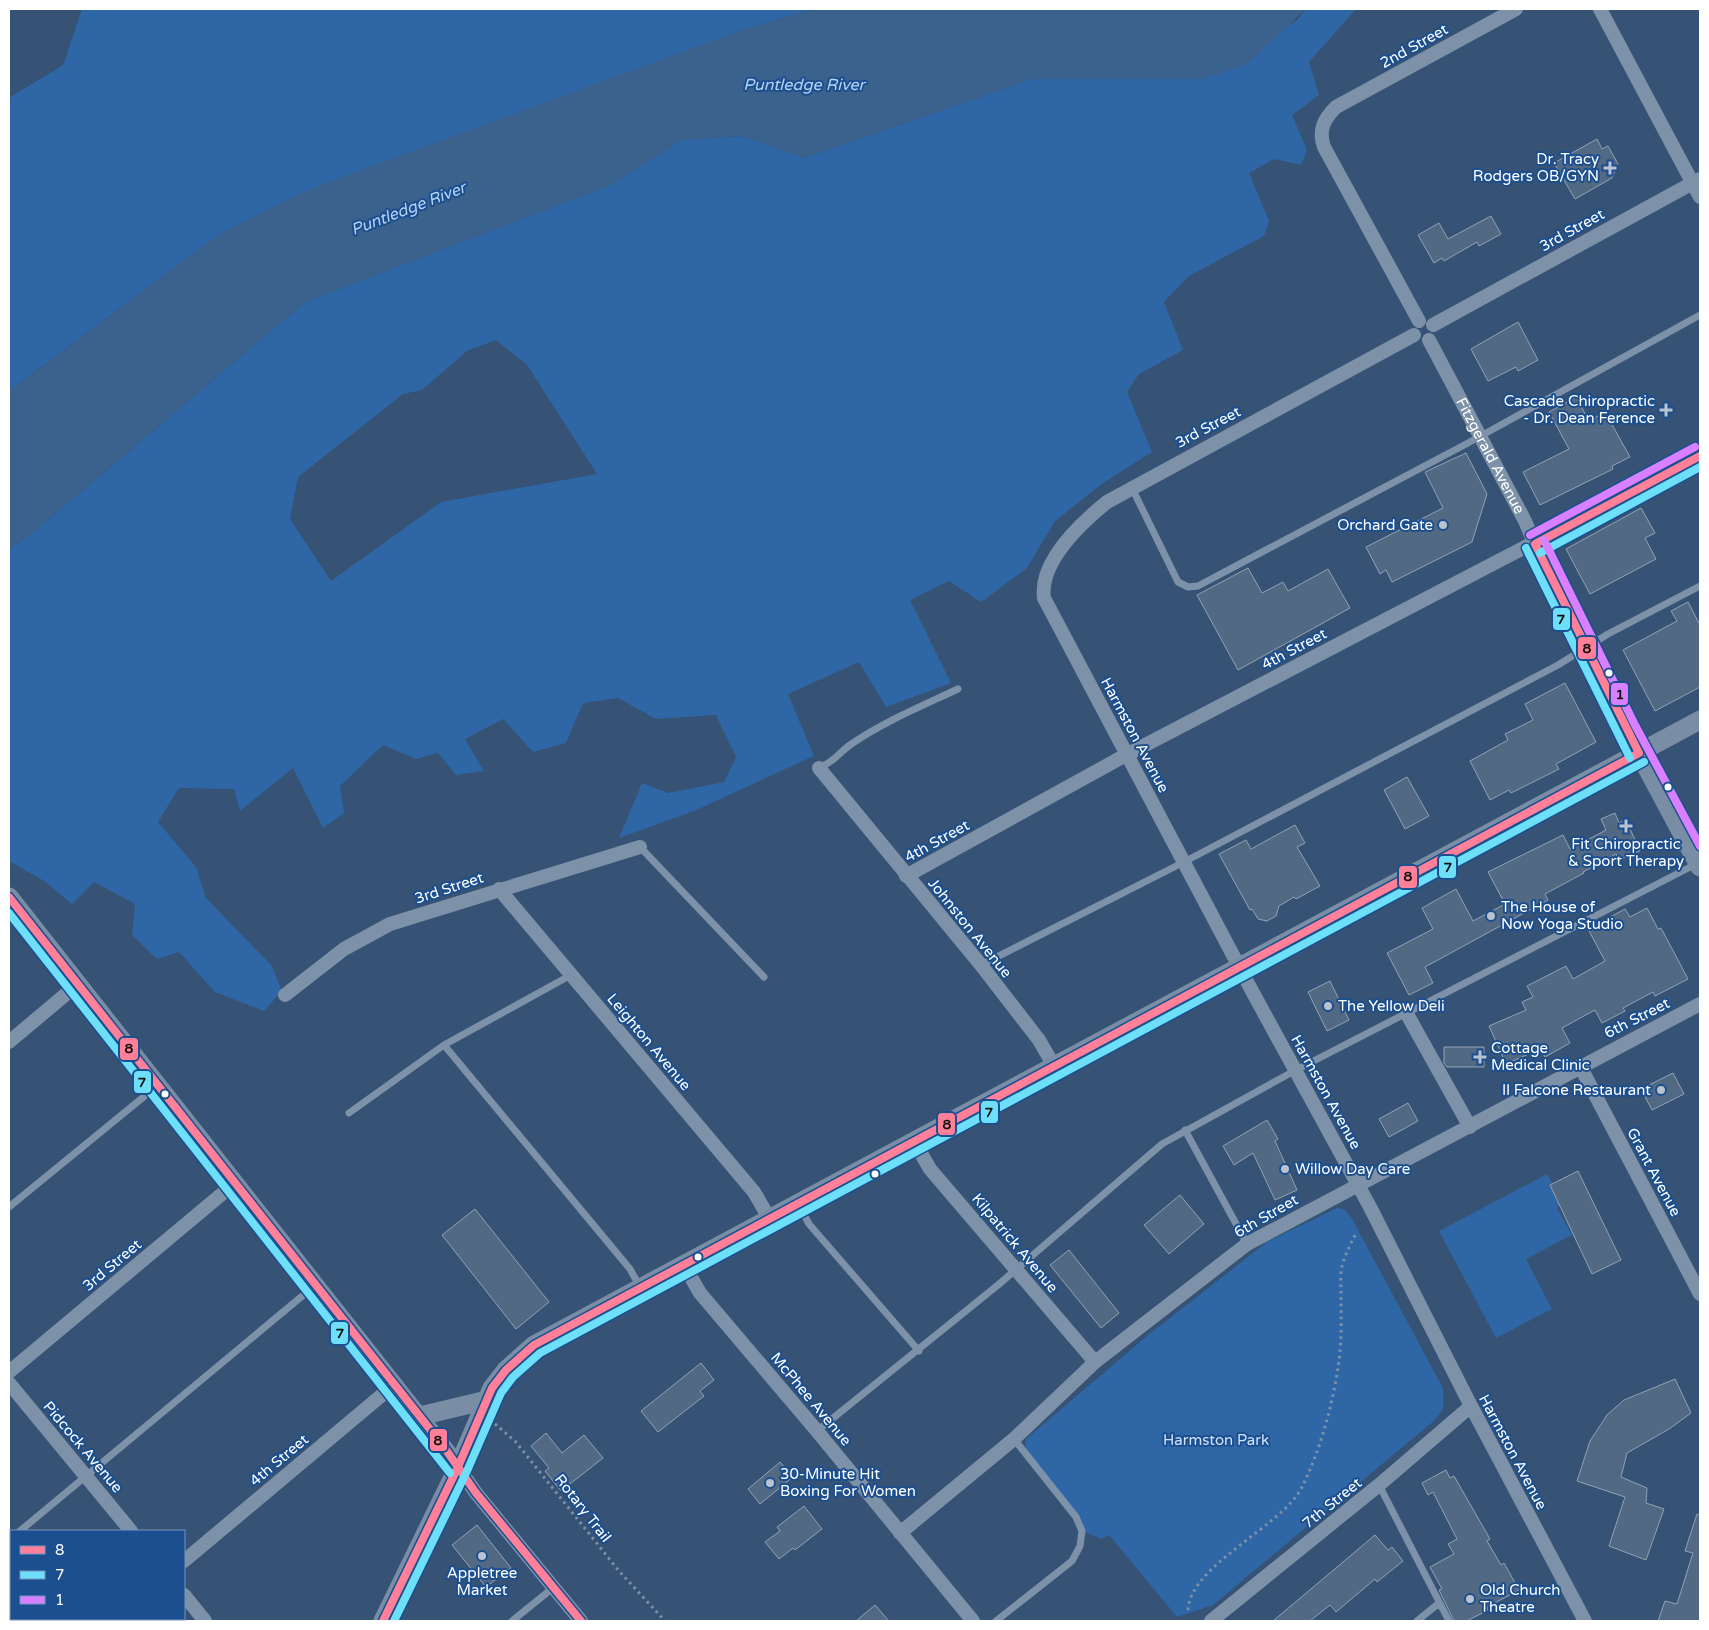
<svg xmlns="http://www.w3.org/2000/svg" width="1709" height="1630" viewBox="0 0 1709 1630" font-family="'Varela Round',sans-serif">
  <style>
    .green { fill: #2f66a5; fill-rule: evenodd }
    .water { fill: #3b618d }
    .building { fill: #526984; stroke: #92a2b6 }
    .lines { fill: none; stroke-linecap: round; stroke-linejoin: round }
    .path { stroke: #7d92a8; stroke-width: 3; stroke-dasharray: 2.5 4; stroke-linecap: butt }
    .lane { stroke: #7d92a8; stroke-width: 7 }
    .street { stroke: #7d92a8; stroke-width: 14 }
    .secondary { stroke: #798da4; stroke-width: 19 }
    .bus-1-casing { stroke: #1b4f8f; stroke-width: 11 }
    .bus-2-casing { stroke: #1b4f8f; stroke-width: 11 }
    .bus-3-casing { stroke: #1b4f8f; stroke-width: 11 }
    .bus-1 { stroke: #ff8098; stroke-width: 8 }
    .bus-2 { stroke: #6ddff8; stroke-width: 8 }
    .bus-3 { stroke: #d880ff; stroke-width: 8 }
    .poi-dot { fill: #b9c2ce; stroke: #1b4f8f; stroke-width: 2 }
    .bus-dot { fill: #fff; stroke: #1b4f8f; stroke-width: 2 }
    .labels { text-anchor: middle; stroke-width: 4; stroke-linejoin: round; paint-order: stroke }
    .street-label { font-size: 15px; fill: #fff; stroke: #1b4f8f }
    .poi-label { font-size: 15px; fill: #fff; stroke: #1b4f8f; text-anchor: start }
    .park-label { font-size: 15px; fill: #cfe3fa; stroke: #1b4f8f }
    .water-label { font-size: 16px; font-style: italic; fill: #b5d3f5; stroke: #1b4f8f }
    .line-badge { stroke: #1b4f8f; stroke-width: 2 }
    .pale-badge-label { font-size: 14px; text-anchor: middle; font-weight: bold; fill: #111 }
  </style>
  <rect width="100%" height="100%" fill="#365274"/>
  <path class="green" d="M82,9H814L745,29L220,234L9,391V98L63,65Z
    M1306,9H1356L1309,62L1319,95L1292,115L1307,150L1301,165L1274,159L1249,173L1269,221L1264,236L1189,276L1164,302L1183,350L1139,374L1127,392L1152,452L1103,483L1055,521L1027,568L981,602L949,581L910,600L951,683L886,707L859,662L788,694L814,756L694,811L619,838L642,783L668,793L724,782L736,757L716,715L656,719L618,698L583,703L566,743L533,752L503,719L465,739L484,771L456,775L438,753L416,759L383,745L340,786L344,813L323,828L293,768L240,811L234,789L179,788L158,822L196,867L206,898L272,966L282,991L264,1011L215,992L179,952L157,959L132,935L135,904L94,882L72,904L44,881L9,861V549L37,529L305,302L613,184L681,140L743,136L804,158L1032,79H1202L1297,20ZM496,340L527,365L597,474L441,502L331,581L290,519L298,477L403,394L422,390L467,351Z
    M1547,1174L1564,1204L1557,1208L1572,1235L1526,1259L1552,1309L1496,1338L1439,1231Z
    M1337,1208L1344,1209L1351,1217L1443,1388V1409L1435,1420L1213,1605L1177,1617L1109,1535L1101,1539L1082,1531L1079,1523L1025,1452L1026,1439L1147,1336L1267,1242Z"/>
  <path class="water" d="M814,9H1306L1246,65L1202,79H1032L804,158L743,136L681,140L613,184L305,302L37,529L9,549V391L220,234L315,187L745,29Z"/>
  <path class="building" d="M1597,139L1602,149L1608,146L1618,164L1612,178L1575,199L1554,163Z
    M1491,216L1501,234L1479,246L1477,242L1444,261L1442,258L1434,263L1418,235L1439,223L1448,239Z
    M1518,322L1538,360L1518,371L1516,367L1488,381L1471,349Z
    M1576,397L1589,421L1605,412L1630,457L1612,466L1613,469L1540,505L1523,472L1569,449L1549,412Z
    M1466,453L1487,494L1472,542L1392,582L1386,570L1380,574L1366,547L1443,508L1425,472Z
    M1641,508L1655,533L1645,538L1656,559L1590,594L1566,549Z
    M1248,568L1262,593L1283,582L1288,591L1328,569L1350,608L1238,670L1197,595Z
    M1688,602L1700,625V687L1655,711L1623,650L1677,621L1671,611Z
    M1565,683L1596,742L1556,764L1559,769L1511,793L1509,790L1490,800L1470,761L1508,740L1505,734L1533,720L1525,704Z
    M1407,777L1429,816L1405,829L1384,790Z
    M1615,813L1619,823L1626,820L1640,851L1619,860L1616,854L1583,872L1584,873L1545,894L1548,900L1425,967L1433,983L1409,995L1387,953L1433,929L1422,908L1456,889L1473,921L1505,904L1488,872L1563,835L1570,849L1606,830L1601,819Z
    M1295,825L1305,843L1297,847L1320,886L1296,899L1294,897L1279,906L1276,916L1267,921L1258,919L1252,909L1250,910L1219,854L1246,840L1251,849Z
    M1647,908L1658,929L1661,928L1688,979L1655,996L1653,992L1623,1008L1625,1011L1602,1023L1595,1010L1562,1028L1570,1043L1545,1057L1540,1049L1506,1064L1489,1026L1526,1010L1522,1002L1533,997L1527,986L1566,966L1573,979L1605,961L1588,929L1625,909L1630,917Z
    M1330,981L1349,1020L1327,1031L1308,992Z
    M1444,1047H1484V1067H1447L1444,1063Z
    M1673,1073L1684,1094L1652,1110L1641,1089Z
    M1408,1103L1418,1121L1389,1137L1379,1119Z
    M1267,1120L1278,1139L1275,1141L1297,1190L1275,1200L1253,1153L1234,1165L1223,1146Z
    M1578,1171L1621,1260L1592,1274L1550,1185Z
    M1180,1195L1204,1224L1169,1254L1144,1225Z
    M475,1209L549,1302L516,1329L442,1235Z
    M1069,1250L1119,1313L1101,1328L1050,1265Z
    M701,1363L714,1380L700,1391L704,1396L658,1432L641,1411Z
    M1675,1379L1691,1413L1669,1429L1627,1453L1621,1477L1647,1488L1646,1503L1664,1509L1646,1560L1609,1546L1625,1497L1577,1481L1590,1441L1607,1415L1624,1400Z
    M546,1433L562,1453L584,1435L603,1458L561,1491L545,1471L549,1468L531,1446Z
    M780,1462L793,1477L760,1504L748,1489Z
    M1446,1470L1450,1478L1454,1476L1490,1539L1487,1541L1501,1565L1504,1563L1519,1590L1487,1607L1488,1610L1467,1621H1454L1439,1590L1442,1589L1430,1567L1454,1554L1448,1544L1457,1539L1433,1492L1428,1495L1422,1483Z
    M804,1506L822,1529L795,1550L793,1548L779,1559L765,1542L780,1531L777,1527Z
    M1697,1514L1700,1515V1621H1658L1665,1601L1677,1604L1693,1553L1685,1551Z
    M477,1525L511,1568L486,1587L452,1545Z
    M1375,1535L1388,1550L1392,1547L1403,1561L1377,1582L1375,1579L1336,1612L1330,1605L1310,1621H1273Z
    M875,1605L889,1621H856Z"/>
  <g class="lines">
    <path class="path" d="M495,1424L515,1441L619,1571L665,1621
      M1188,1610C1190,1565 1283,1526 1302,1487C1321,1449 1333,1403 1339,1361C1342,1339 1341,1315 1341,1293C1341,1284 1340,1274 1342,1266C1345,1255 1351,1242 1357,1232"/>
    <path class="lane" d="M1132,488L1178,582L1188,587L1198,586L1468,443L1700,315
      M819,768C837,760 837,754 850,745C883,722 922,706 958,689
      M640,847L764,977
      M981,965L1184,862L1558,665L1608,634L1700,586
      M444,1045L630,1269L640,1287
      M349,1113L444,1045L571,975
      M1185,1130L1247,1244
      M799,1205L809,1224L919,1351
      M9,1207L157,1086
      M817,1431L998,1285L1162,1144L1296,1070L1698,863
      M1379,1485L1449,1621
      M20,1531L313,1287
      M9,1540L11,1538
      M512,1621L554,1587
      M996,1621L1072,1561L1080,1546L1082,1531L1076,1517L1014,1439
      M1417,1621L1439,1603"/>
    <g class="street">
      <path d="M1600,9L1700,197"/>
      <path d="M1419,321L1324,147C1318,130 1324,119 1336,107L1516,9"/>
      <path d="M1433,325L1700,179"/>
      <path d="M1414,335L1107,502C1081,523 1039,562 1044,598L1252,991L1370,1207L1471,1406L1585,1621"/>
      <path id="s1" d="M1429,340L1525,521L1542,561L1639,753"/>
      <path d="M819,768L981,965L1039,1040L1054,1066"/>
      <path d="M906,876L1126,755L1700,456"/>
      <path d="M499,889L754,1192L769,1218"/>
      <path d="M285,995L344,949L390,924L640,847"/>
      <path d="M1407,1014L1470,1127"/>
      <path d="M9,1042L78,984"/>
      <path d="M1580,1066L1700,1294"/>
      <path d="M914,1141L930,1169L1095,1362"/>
      <path d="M684,1265L700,1293L817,1431L973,1621"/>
      <path d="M9,1372L235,1183"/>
      <path d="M9,1383L131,1531"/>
      <path d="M458,1467L476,1493L581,1621"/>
      <path d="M900,1533L1014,1439L1095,1362L1247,1244L1700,1004"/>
      <path d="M184,1561L395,1384"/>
      <path d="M184,1595L205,1621"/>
      <path d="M113,1621L116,1619"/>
      <path d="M1211,1621L1379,1485L1471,1406"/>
    </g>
    <path class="secondary" d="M1639,753L1700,867
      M9,897L458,1467
      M420,1416L487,1400
      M383,1621L458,1467L492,1388L506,1370L534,1345L1700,720"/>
    <g class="bus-1-casing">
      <path id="bus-1" d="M1535,544L1639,753
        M1535,544L1700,456
        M9,897L444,1447L476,1493L581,1621
        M383,1621L458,1467L492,1388L506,1370L534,1345L1639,753"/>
    </g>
    <g class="bus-2-casing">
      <path id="bus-2" d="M1526,548L1630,758
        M1540,553L1700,467
        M9,913L450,1473
        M394,1621L467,1471L501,1393L513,1377L540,1353L1644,762"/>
    </g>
    <g class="bus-3-casing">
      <path id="bus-3" d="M1530,535L1695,447
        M1544,540L1635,725L1700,846"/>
    </g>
    <use href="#bus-1" class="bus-1"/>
    <use href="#bus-2" class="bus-2"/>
    <use href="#bus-3" class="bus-3"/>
  </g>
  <g class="poi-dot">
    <path d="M1607.5 160.5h5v5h5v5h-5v5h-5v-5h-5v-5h5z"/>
    <path d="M1663.5 402.5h5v5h5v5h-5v5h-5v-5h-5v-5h5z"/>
    <circle cx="1443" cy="525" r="5"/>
    <path d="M1623.5 818.5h5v5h5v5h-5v5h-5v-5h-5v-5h5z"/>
    <circle cx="1491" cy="916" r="5"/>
    <circle cx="1328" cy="1006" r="5"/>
    <path d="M1477.5 1049.5h5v5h5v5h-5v5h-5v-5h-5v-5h5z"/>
    <circle cx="1661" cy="1090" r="5"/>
    <circle cx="1285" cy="1169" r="5"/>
    <circle cx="770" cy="1483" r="5"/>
    <circle cx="482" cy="1556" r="5"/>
    <circle cx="1470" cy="1599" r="5"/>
  </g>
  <g class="bus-dot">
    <circle cx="1609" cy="673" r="4.5"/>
    <circle cx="1668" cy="787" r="4.5"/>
    <circle cx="165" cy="1094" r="4.5"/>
    <circle cx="875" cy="1174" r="4.5"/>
    <circle cx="698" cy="1257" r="4.5"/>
  </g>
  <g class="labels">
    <g class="street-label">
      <text transform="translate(1414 46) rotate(-29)" y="5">2nd Street</text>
      <text transform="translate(1572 230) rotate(-29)" y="5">3rd Street</text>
      <text transform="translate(1208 427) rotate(-28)" y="5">3rd Street</text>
      <text dy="5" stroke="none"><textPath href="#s1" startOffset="131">Fitzgerald Avenue</textPath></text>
      <text transform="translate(1294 649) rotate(-28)" y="5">4th Street</text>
      <text transform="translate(1135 735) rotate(62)" y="5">Harmston Avenue</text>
      <text transform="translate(937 841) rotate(-29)" y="5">4th Street</text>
      <text transform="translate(449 888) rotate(-18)" y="5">3rd Street</text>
      <text transform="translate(970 928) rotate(51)" y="5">Johnston Avenue</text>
      <text transform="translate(1637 1018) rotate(-27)" y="5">6th Street</text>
      <text transform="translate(649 1042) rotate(50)" y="5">Leighton Avenue</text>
      <text transform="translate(1326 1092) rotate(61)" y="5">Harmston Avenue</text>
      <text transform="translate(1654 1172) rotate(62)" y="5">Grant Avenue</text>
      <text transform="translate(1266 1216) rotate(-30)" y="5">6th Street</text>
      <text transform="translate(1015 1243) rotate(50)" y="5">Kilpatrick Avenue</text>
      <text transform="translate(112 1265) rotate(-40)" y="5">3rd Street</text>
      <text transform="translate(811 1399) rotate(50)" y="5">McPhee Avenue</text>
      <text transform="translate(83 1447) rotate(50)" y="5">Pidcock Avenue</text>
      <text transform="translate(1513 1452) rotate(62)" y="5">Harmston Avenue</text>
      <text transform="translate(279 1460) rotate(-40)" y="5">4th Street</text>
      <text transform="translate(1332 1503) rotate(-39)" y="5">7th Street</text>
      <text transform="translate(583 1508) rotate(52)" y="5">Rotary Trail</text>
    </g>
    <g class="poi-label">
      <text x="1599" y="164" text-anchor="end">Dr. Tracy<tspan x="1599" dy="17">Rodgers OB/GYN</tspan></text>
      <text x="1655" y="406" text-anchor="end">Cascade Chiropractic<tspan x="1655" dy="17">- Dr. Dean Ference</tspan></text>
      <text x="1433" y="530" text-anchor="end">Orchard Gate</text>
      <text x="1626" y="849" text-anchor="middle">Fit Chiropractic<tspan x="1626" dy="17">&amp; Sport Therapy</tspan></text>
      <text x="1501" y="912">The House of<tspan x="1501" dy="17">Now Yoga Studio</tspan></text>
      <text x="1338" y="1011">The Yellow Deli</text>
      <text x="1491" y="1053">Cottage<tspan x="1491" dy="17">Medical Clinic</tspan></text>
      <text x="1651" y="1095" text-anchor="end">Il Falcone Restaurant</text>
      <text x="1295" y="1174">Willow Day Care</text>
      <text x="780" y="1479">30-Minute Hit<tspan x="780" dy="17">Boxing For Women</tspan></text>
      <text x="482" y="1578" text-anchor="middle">Appletree<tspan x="482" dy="17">Market</tspan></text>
      <text x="1480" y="1595">Old Church<tspan x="1480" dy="17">Theatre</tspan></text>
    </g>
    <g class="park-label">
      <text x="1216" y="1445">Harmston Park</text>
    </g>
    <g class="water-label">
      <text x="804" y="90">Puntledge River</text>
      <text transform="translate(408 208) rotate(-21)" y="6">Puntledge River</text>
    </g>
  </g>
  <g class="line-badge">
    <rect x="1552" y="607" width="19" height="24" rx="5" fill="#6ddff8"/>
    <rect x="1577" y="636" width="20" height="24" rx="5" fill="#ff8098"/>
    <rect x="1610" y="682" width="19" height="24" rx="5" fill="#d880ff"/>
    <rect x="1438" y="855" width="19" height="24" rx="5" fill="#6ddff8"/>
    <rect x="1398" y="865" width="20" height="24" rx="5" fill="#ff8098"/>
    <rect x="119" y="1037" width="20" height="24" rx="5" fill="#ff8098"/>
    <rect x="133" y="1070" width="19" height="24" rx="5" fill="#6ddff8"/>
    <rect x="980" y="1100" width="19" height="24" rx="5" fill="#6ddff8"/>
    <rect x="937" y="1112" width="19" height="24" rx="5" fill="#ff8098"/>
    <rect x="330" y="1321" width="19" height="24" rx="5" fill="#6ddff8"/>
    <rect x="429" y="1428" width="19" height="24" rx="5" fill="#ff8098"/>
  </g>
  <g class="pale-badge-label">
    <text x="1561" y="624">7</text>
    <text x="1587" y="653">8</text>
    <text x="1620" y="699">1</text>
    <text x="1448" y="872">7</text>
    <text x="1408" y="881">8</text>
    <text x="129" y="1053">8</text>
    <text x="142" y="1087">7</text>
    <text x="989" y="1117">7</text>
    <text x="947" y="1129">8</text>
    <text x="340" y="1338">7</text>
    <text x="438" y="1445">8</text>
  </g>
  <rect width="1709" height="1630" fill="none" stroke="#ffffff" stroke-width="20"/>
  <rect x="10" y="1530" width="175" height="90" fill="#1b4f8f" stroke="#7695bc"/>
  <rect x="20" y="1546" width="25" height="8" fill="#ff8098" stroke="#7695bc"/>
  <text x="55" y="1555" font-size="15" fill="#ffffff">8</text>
  <rect x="20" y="1571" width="25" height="8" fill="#6ddff8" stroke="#7695bc"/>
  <text x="55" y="1580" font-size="15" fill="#ffffff">7</text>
  <rect x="20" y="1596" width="25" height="8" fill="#d880ff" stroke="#7695bc"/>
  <text x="55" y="1605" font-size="15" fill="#ffffff">1</text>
</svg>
